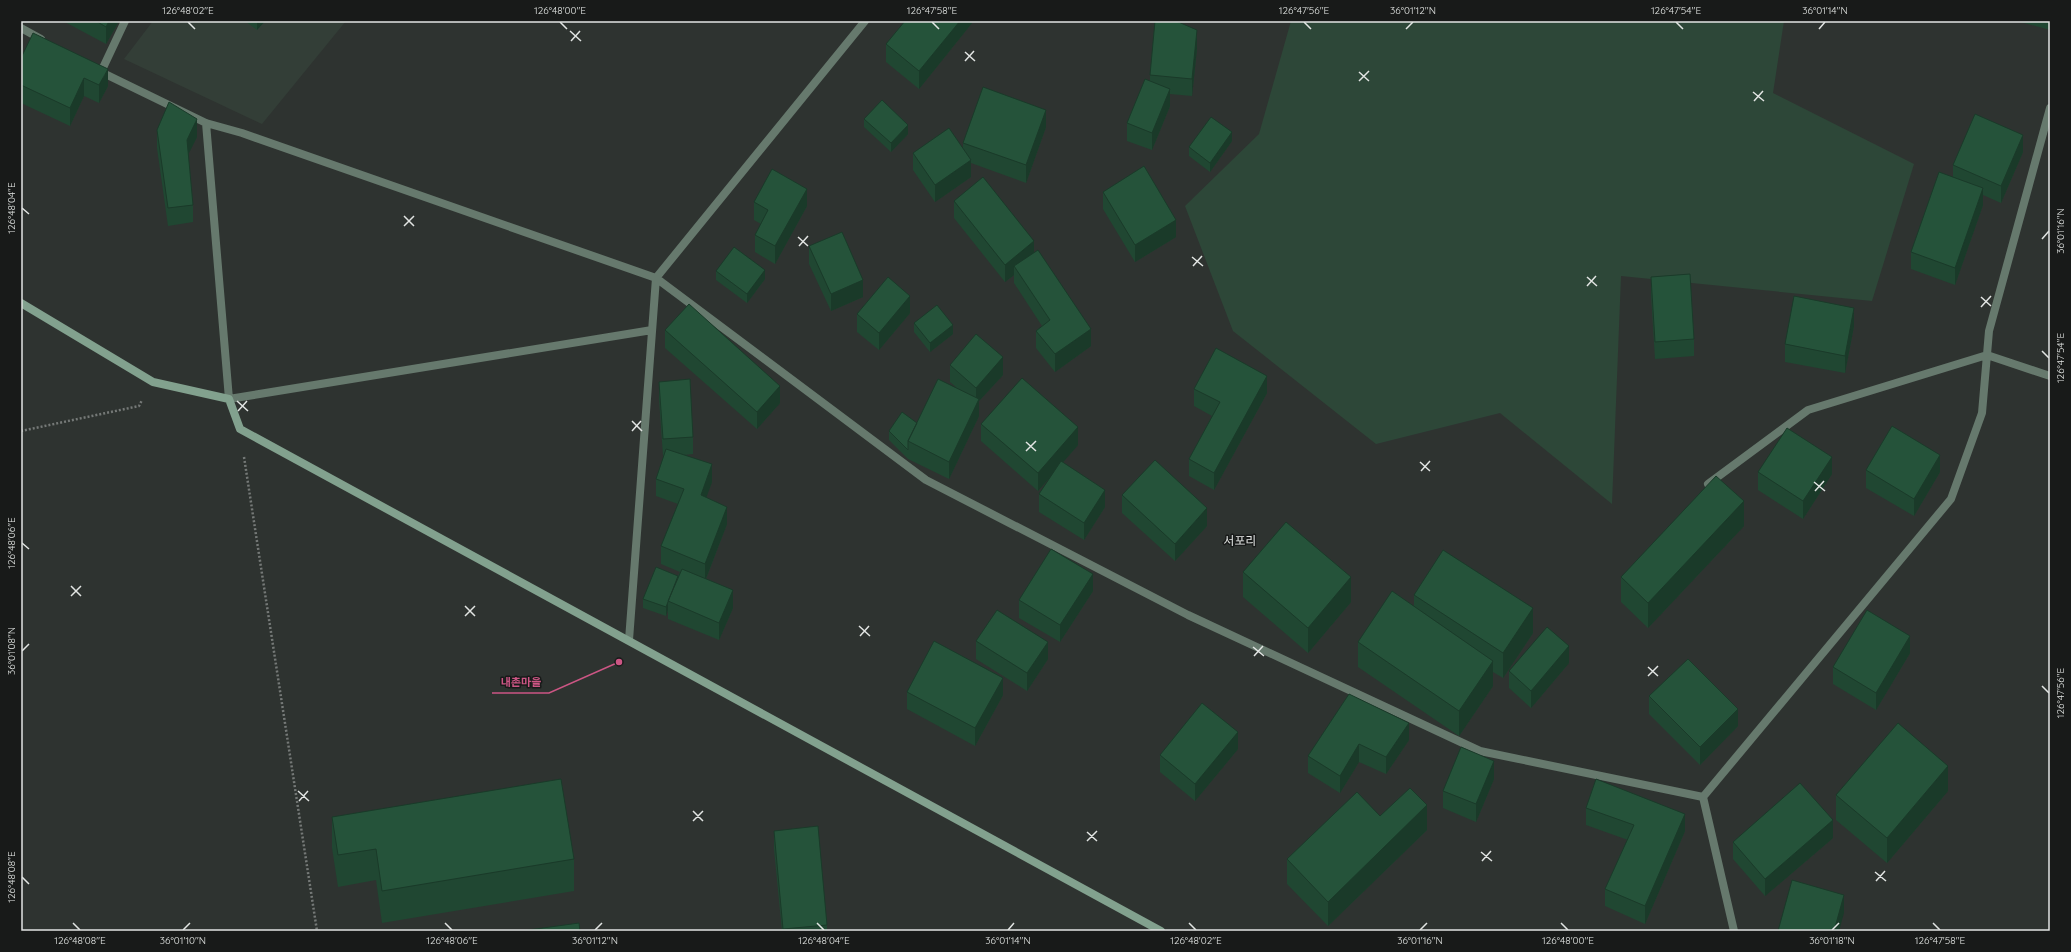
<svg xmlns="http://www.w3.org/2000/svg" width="2071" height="952" viewBox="0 0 2071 952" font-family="Quicksand,'Noto Sans KR',sans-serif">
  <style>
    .built { fill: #333e37 }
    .green { fill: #2d4738 }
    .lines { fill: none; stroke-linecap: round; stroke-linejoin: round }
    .path { stroke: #757977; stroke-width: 2.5; stroke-dasharray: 2 2; stroke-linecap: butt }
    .street { stroke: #66796d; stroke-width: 8 }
    .secondary { stroke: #82a18e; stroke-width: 8 }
    .wall { fill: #204732 }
    .shaded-wall { fill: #1a3a29 }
    .building { fill: #25533a; stroke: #1a3a29 }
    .ticks { fill: none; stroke: #e2e5e3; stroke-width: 1.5 }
    .labels { text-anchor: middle; stroke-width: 3; stroke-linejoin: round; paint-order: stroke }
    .quarter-label { font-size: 12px; fill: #e2e5e3; stroke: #181a19 }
    .leader { fill: none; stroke: #cc5684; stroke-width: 1.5 }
    .callout-dot { fill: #cc5684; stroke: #181a19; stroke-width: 1.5 }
    .callout-label { font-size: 11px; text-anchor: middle; font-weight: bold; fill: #cc5684; stroke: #181a19; stroke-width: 3; stroke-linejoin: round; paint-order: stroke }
    .neatline { fill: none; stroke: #e2e5e3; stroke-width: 1.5 }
    .ticks-label { font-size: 10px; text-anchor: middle; fill: #e2e5e3 }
  </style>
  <rect width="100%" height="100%" fill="#2e3330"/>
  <path class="built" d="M153,21H346L262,124L124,59Z"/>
  <path class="green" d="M1291,21H1784L1773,93L1914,164L1872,301L1621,276L1612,504L1500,413L1376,444L1233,331L1185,206L1259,134Z"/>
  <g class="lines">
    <path class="path" d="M21,431L139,406L142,400
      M244,457L317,931"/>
    <path class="street" d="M21,28L41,39
      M99,71L206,123L242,133L656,278L926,480L1188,615L1480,751L1703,797L1951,499L1982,413L1989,331L2050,108
      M101,72L125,21
      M206,123L229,399L652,330
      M1708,484L1808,410L1987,355L2050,376
      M629,640L656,278L865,21
      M1703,797L1734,931"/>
    <path class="secondary" d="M21,303L153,382L229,399L240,429L1161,931"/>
  </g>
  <path class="wall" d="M63,21H119L106,44Z
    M245,21H265L257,30Z
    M972,21V23L919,89L886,62V44Z
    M2017,21H2050V30Z
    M1197,48L1192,96L1170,94V106L1152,150L1127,141V123L1150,81V75Z
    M21,58L108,86L99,103L84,96L70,126L21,103Z
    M864,119L908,134L891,152L864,127Z
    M1046,127L1026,183L971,163V177L935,202L913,170V153L963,148V143Z
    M157,130L197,137L188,154L193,205V222L168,226L157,148Z
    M1232,141L1210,172L1189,156V147Z
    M2023,152L2001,203L1983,195V205L1955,285L1911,269V252L1953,177V165Z
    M1103,192L1176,237L1135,262L1103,209Z
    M954,201L1034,253L1091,346L1055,372L1036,348V331L1042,326L1014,283V275L1005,282L954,218Z
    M754,202L807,206L775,264L755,252V235L761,224L754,220Z
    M809,246L863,297L831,311L809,264Z
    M716,271L765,279L747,303L716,280Z
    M1651,277L1694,339V356L1655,359L1651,295Z
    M910,313L879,350L857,332V314Z
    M914,323L953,334L930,352L914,332Z
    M1854,326L1845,373L1785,362V344Z
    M665,330L780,403L757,429L665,348Z
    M950,365L1003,375L979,401V416L949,479L908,459L889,440V431L917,423L956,387L950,382Z
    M659,382L693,437V454L684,455L712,482L706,497L727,524L706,579L733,608L719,640L668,619V610L666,616L643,608V599L678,576L680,572L661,564V546L678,504L656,496V479L664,456H663L659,399Z
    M1194,389L1267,393L1214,490L1189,476V459L1212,416L1194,406Z
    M981,424L1078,445L1063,462L1105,507L1084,540L1039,512V494L1054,472L1038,491L981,441Z
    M1866,470L1940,472L1914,516L1866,488Z
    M1758,472L1832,474L1803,519L1758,490Z
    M1122,495L1207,526L1175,561L1122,513Z
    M1744,526L1648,628L1621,602V577Z
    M1243,572L1351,602L1308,653L1243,597Z
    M1093,591L1060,642L1019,618V600Z
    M1414,595L1533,633L1503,678L1493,672V686L1459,736L1358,667V642L1414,607Z
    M976,641L1048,659L1027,691L976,659Z
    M1910,653L1876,710L1833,684V667Z
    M1569,663L1531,708L1509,688V671Z
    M907,692L1003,695L975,746L907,709Z
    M1349,694L1409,740L1386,774L1359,762L1340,793L1308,773V756Z
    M1649,696L1738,726L1700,765L1649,714Z
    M1238,749L1195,801L1160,772V755Z
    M1494,779L1476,822L1443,808V791Z
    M1948,791L1887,863L1836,820V795Z
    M1586,808L1685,831L1645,924L1605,906V889L1628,840L1586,825Z
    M1380,816L1427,830L1328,926L1287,884V859Z
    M332,817L574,859V891L382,923L376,880L338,887L332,848Z
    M774,831L827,925V931H782L774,849Z
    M1833,838L1765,896L1733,859V842Z"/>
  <path class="shaded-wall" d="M109,21H119L106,44V27Z
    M257,21H265L257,30Z
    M960,21H972V23L919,89V71Z
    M1197,30V48L1192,96V79Z
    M108,69V86L99,103V85Z
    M84,78V96L70,126V108Z
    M1170,89V106L1152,150V133Z
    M1046,110V127L1026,183V165Z
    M197,119V137L187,157V140Z
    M908,125V134L891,152V143Z
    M1232,132V141L1210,172V163Z
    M2023,135V152L2001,203V186Z
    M971,160V177L935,202V185Z
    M1983,188V205L1955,285V268Z
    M807,189V206L775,264V246Z
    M1176,220V237L1135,262V245Z
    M1034,241V259L1014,266V275L1005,282V265Z
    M765,270V279L747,303V294Z
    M863,280V297L831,311V294Z
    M910,296V313L879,350V333Z
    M1854,308V326L1845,373V356Z
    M953,325V334L930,352V343Z
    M1091,329V346L1055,372V354Z
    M1003,357V375L979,401V416L949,479V462L976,405V388Z
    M1267,376V393L1214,490V473Z
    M780,386V403L757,429V412Z
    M1078,427V445L1038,491V473Z
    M1940,455V472L1914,516V499Z
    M1832,457V474L1803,519V501Z
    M712,464V482L701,512V495Z
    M1105,490V507L1084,540V523Z
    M1744,501V526L1648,628V603Z
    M727,507V524L705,581V564Z
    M1207,508V526L1175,561V544Z
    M1093,574V591L1060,642V625Z
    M1351,577V602L1308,653V628Z
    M733,590V608L719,640V623Z
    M668,601V610L666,616V607Z
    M1533,608V633L1503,678V653Z
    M1910,636V653L1876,710V693Z
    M1048,642V659L1027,691V673Z
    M1569,646V663L1531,708V691Z
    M1493,661V686L1459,736V711Z
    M1003,678V695L975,746V728Z
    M1738,709V726L1700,765V747Z
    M1409,723V740L1386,774V757Z
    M1238,732V749L1195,801V784Z
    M1359,744V762L1340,793V776Z
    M1494,761V779L1476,822V804Z
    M1948,766V791L1887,863V838Z
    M1427,805V830L1328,926V902Z
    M1685,814V831L1645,924V906Z
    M1833,820V838L1765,896V879Z
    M1844,895V913L1839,931H1834Z"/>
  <path class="building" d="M96,21H109L106,27Z
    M905,21H960L919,71L886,44Z
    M1155,21H1176L1197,30L1192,79L1150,75Z
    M33,33L108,69L99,85L84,78L70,108L21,85V58Z
    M1145,79L1170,89L1152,133L1127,123Z
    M983,87L1046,110L1026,165L963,143Z
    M882,100L908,125L891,143L864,119Z
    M169,102L197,119L187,140L193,205L168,208L157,130Z
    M1975,114L2023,135L2001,186L1953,165Z
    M1211,117L1232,132L1210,163L1189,147Z
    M949,128L971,160L935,185L913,153Z
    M1144,166L1176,220L1135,245L1103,192Z
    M772,169L807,189L775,246L755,235L768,210L754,202Z
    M1939,172L1983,188L1955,268L1911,252Z
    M983,177L1034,241L1005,265L954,201Z
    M842,232L863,280L831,294L809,246Z
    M734,247L765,270L747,294L716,271Z
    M1038,250L1091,329L1055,354L1036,331L1050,320L1014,266Z
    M1690,274L1694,339L1655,342L1651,277Z
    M888,277L910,296L879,333L857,314Z
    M1794,296L1854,308L1845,356L1785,344Z
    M689,304L780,386L757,412L665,330Z
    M937,305L953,325L930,343L914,323Z
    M976,334L1003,357L976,388L950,365Z
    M1216,348L1267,376L1214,473L1189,459L1220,402L1194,389Z
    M1022,378L1078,427L1038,473L981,424Z
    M690,379L693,437L663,439L659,382Z
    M938,379L979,399L949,462L908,441Z
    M902,412L917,423L908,441V450L889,431Z
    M1892,426L1940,455L1914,499L1866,470Z
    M1787,428L1832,457L1803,501L1758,472Z
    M666,449L712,464L701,495L727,507L705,564L661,546L684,489L656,479Z
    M1155,460L1207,508L1175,544L1122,495Z
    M1061,461L1105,490L1084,523L1039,494Z
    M1716,476L1744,501L1648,603L1621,577Z
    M1286,522L1351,577L1308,628L1243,572Z
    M1051,549L1093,574L1060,625L1019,600Z
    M1443,550L1533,608L1503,653L1414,595Z
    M656,567L678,576L666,607L643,599Z
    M682,569L733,590L719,623L668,601Z
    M1392,591L1493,661L1459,711L1358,642Z
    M997,610L1048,642L1027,673L976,641Z
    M1867,610L1910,636L1876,693L1833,667Z
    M1547,627L1569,646L1531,691L1509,671Z
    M934,641L1003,678L975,728L907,692Z
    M1688,659L1738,709L1700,747L1649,696Z
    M1349,694L1409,723L1386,757L1359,744L1340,776L1308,756Z
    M1202,703L1238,732L1195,784L1160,755Z
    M1898,723L1948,766L1887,838L1836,795Z
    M1461,747L1494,761L1476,804L1443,791Z
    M561,779L574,859L382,891L376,849L338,855L332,817Z
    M1596,779L1685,814L1645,906L1605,889L1634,825L1586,808Z
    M1800,783L1833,820L1765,879L1733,842Z
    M1410,788L1427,805L1328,902L1287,859L1357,792L1380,816Z
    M818,826L827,925L783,929L774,831Z
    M1792,880L1844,895L1834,931H1778Z
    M579,923L580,931H521Z"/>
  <path class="ticks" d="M188,22L195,29M560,22L567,29M932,22L939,29M1304,22L1311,29M1676,22L1683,29M1406,29L1413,22M1819,29L1825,22M570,31L581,41M571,41L580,31M965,52L975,61M965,61L974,51M1359,72L1369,81M1359,81L1369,71M1753,92L1764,101M1754,101L1763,91M22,208L29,214M404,216L414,226M404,226L414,216M798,237L808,246M2042,239L2049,231M799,246L808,236M1192,257L1203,266M1193,266L1202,256M1587,277L1597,286M1587,286L1596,276M1981,297L1991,306M1981,307L1991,296M2042,351L2049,358M237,401L248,411M238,411L247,401M632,421L642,431M632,431L641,421M1026,442L1036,451M1026,451L1036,441M1420,462L1430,471M1421,471L1430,461M1814,482L1825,491M1815,491L1824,481M22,543L29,549M71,586L81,596M71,596L81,586M465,606L475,616M465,616L475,606M859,626L870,636M860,636L869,626M1253,647L1264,656M22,651L29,644M1254,656L1263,646M1648,667L1658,676M1648,676L1658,666M2042,686L2049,693M298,791L309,801M299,801L308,791M693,811L703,821M693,821L703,811M1087,832L1097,841M1087,841L1097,831M1481,852L1492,861M1482,861L1491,851M1875,872L1886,881M22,877L29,884M1876,881L1885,871M73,923L80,930M445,923L452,930M817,923L824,930M1189,923L1196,930M1561,923L1568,930M1933,923L1940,930M183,930L190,923M595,930L602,923M1008,930L1014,923M1420,930L1427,923M1832,930L1839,923"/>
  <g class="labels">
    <g class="quarter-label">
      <text x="1240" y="545">서포리</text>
    </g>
  </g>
  <path class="leader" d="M619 662L549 693H492"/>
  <circle class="callout-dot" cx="619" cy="662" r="4"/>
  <g class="callout-label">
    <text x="521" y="686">내촌마을</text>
  </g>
  <rect width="2071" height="952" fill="none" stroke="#181a19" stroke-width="44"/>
  <rect x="22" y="22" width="2027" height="908" class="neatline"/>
  <g class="ticks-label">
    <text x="188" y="14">126°48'02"E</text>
    <text x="560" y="14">126°48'00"E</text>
    <text x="932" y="14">126°47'58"E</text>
    <text x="1304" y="14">126°47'56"E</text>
    <text x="1413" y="14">36°01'12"N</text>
    <text x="1676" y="14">126°47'54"E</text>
    <text x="1825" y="14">36°01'14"N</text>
    <text transform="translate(11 208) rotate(-90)" y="4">126°48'04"E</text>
    <text transform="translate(2060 231) rotate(-90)" y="4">36°01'16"N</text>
    <text transform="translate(2060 358) rotate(-90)" y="4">126°47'54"E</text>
    <text transform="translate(11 543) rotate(-90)" y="4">126°48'06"E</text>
    <text transform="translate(11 651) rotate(-90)" y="4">36°01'08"N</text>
    <text transform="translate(2060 693) rotate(-90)" y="4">126°47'56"E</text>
    <text transform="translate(11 877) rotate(-90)" y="4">126°48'08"E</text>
    <text x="80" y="944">126°48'08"E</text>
    <text x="183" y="944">36°01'10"N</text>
    <text x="452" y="944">126°48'06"E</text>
    <text x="595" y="944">36°01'12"N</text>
    <text x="824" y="944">126°48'04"E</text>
    <text x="1008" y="944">36°01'14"N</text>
    <text x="1196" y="944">126°48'02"E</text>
    <text x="1420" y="944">36°01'16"N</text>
    <text x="1568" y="944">126°48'00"E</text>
    <text x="1832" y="944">36°01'18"N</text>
    <text x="1940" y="944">126°47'58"E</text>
  </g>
</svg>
